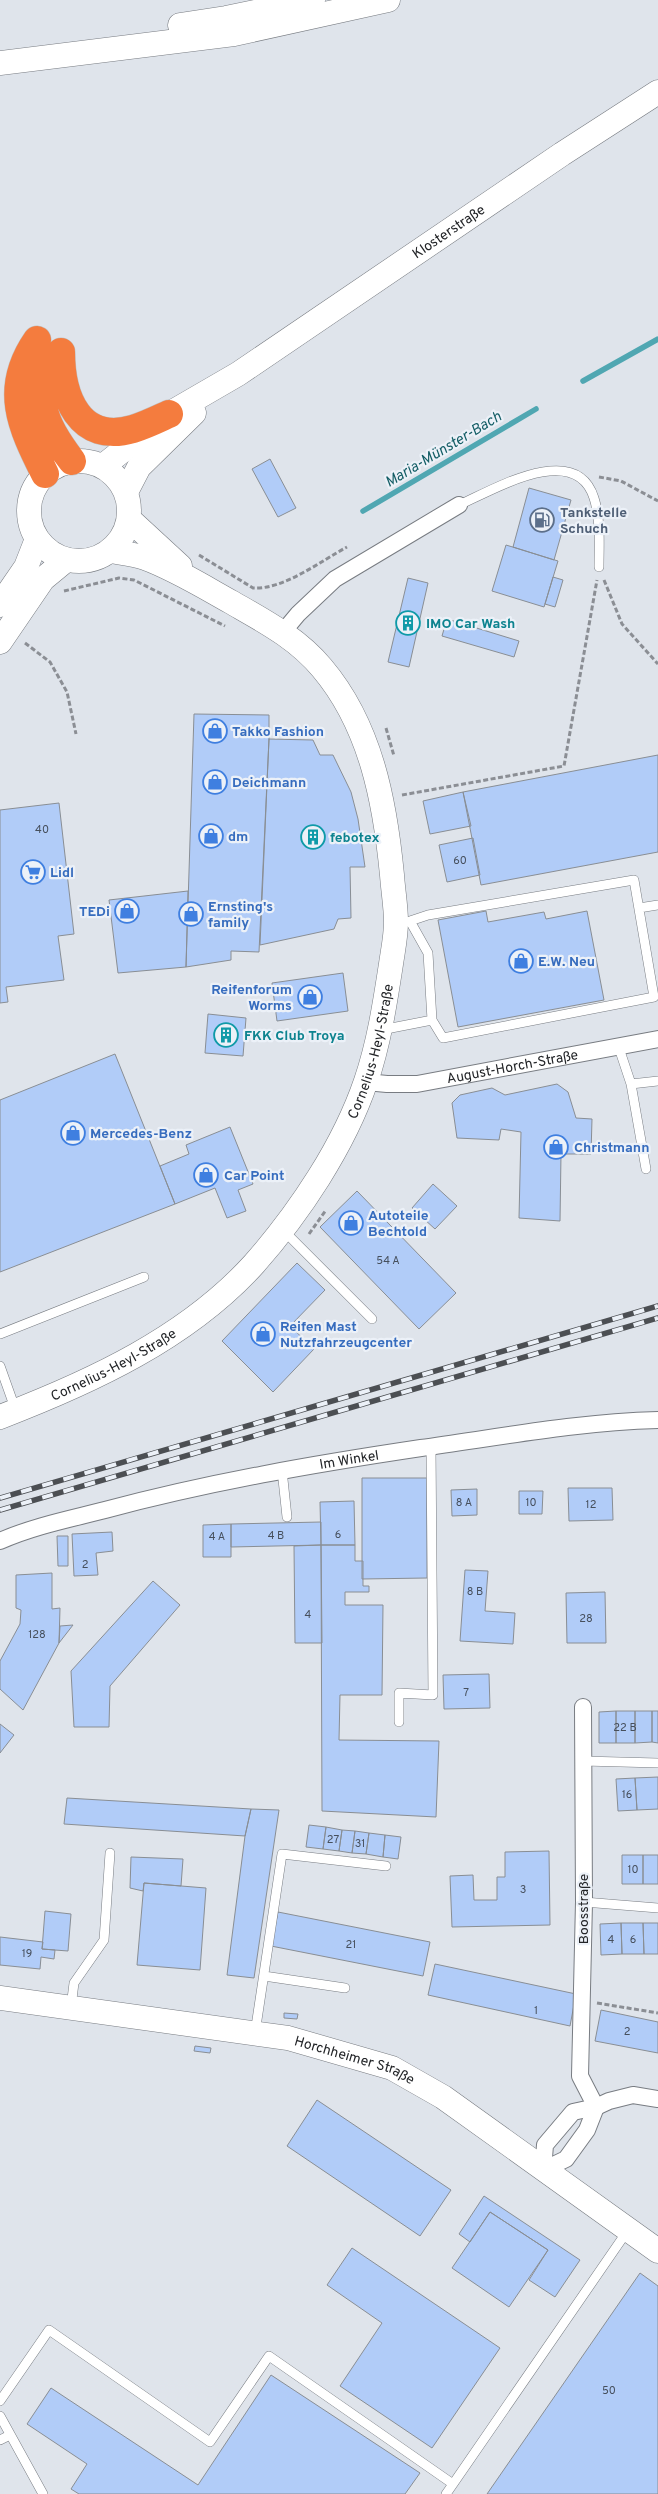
<svg xmlns="http://www.w3.org/2000/svg" width="658" height="2494" viewBox="0 0 658 2494" font-family="Overpass,sans-serif">
  <style>
    .lines { fill: none; stroke-linecap: round; stroke-linejoin: round }
    .stream { stroke: #50a7b2; stroke-width: 5.5 }
    .building { fill: #b1ccf8; stroke: #898e94 }
    .lane-casing { stroke: #787c82; stroke-width: 10 }
    .street-casing { stroke: #787c82; stroke-width: 18 }
    .secondary-casing { stroke: #787c82; stroke-width: 25 }
    .highway-casing { stroke: #c1c2c3; stroke-width: 29 }
    .path { stroke: #8b8e94; stroke-width: 3; stroke-dasharray: 5 2.5; stroke-linecap: butt }
    .lane { stroke: #fff; stroke-width: 9 }
    .street { stroke: #fff; stroke-width: 16 }
    .secondary { stroke: #fff; stroke-width: 24 }
    .highway { stroke: #f47c3e; stroke-width: 28 }
    .rail-casing { stroke: #4c4f53; stroke-width: 5.5 }
    .rail { stroke: #ecf1f8; stroke-width: 4; stroke-dasharray: 11; stroke-linecap: butt }
    .labels { text-anchor: middle; stroke-width: 4.5; stroke-linejoin: round; paint-order: stroke }
    .number-label { font-size: 11px; fill: #464f5c }
    .street-label { font-size: 14px; fill: #232528; stroke: #ecf1f8 }
    .service-label { font-size: 14px; font-weight: bold; fill: #4e5e75; stroke: #ecf1f8; text-anchor: start }
    .culture-label { font-size: 14px; font-weight: bold; fill: #0d838f; stroke: #ecf1f8; text-anchor: start }
    .shop-label { font-size: 14px; font-weight: bold; fill: #366cbe; stroke: #ecf1f8; text-anchor: start }
    .water-label { font-size: 15px; font-style: italic; fill: #135d65; stroke: #ecf1f8 }
  </style>
  <rect width="100%" height="100%" fill="#dfe4eb"/>
  <g class="lines">
    <path class="stream" d="M583,381L658,339
      M363,511L536,409"/>
  </g>
  <path class="building" d="M270,459L296,508L278,517L252,469Z
    M529,488L571,500L554,560L513,547Z
    M506,545L558,561L544,607L492,591Z
    M553,577L563,580L555,607L545,604Z
    M408,578L428,583L409,667L388,662Z
    M447,619L519,641L514,657L442,636Z
    M194,714L269,715V739L259,952L231,951V960L186,967Z
    M269,739L313,740L320,755H333L351,792L358,819L365,867H350L351,918L338,919L334,929L260,945Z
    M658,755V852L481,885L463,792Z
    M463,792L471,826L430,834L423,801Z
    M59,803L74,934L58,936L64,980L6,987L8,1002L0,1003V810Z
    M473,838L480,875L447,882L439,845Z
    M188,891L186,967L118,973L109,900Z
    M486,911L488,922L544,912L546,919L587,911L604,1000L458,1027L438,920Z
    M343,973L348,1011L277,1021L272,983Z
    M208,1014L246,1018L243,1056L205,1053Z
    M115,1054L175,1204L0,1272V1100Z
    M557,1084L568,1092L576,1118L592,1119L591,1154H561L560,1221L519,1218L521,1132L501,1129L499,1140L457,1138L452,1103L460,1095L492,1088L505,1095Z
    M230,1127L253,1184L238,1190L246,1211L227,1218L215,1188L175,1204L160,1166L189,1154L186,1145Z
    M433,1184L457,1206L435,1229L412,1208Z
    M357,1191L456,1293L419,1329L320,1227Z
    M297,1263L325,1290L290,1326L314,1349L273,1392L222,1341Z
    M362,1478H427V1578L362,1579Z
    M568,1488H612L613,1520L569,1521Z
    M477,1489V1515L452,1516L451,1490Z
    M519,1491H543L542,1514H519Z
    M354,1501L355,1545H321L320,1502Z
    M321,1522V1545L231,1547V1524Z
    M231,1524V1557H203V1525Z
    M112,1532L113,1551L96,1553L98,1575L74,1576L72,1534Z
    M57,1536H68V1566H58Z
    M321,1545H355V1561H363V1586H369V1592H345V1605H383L382,1695H340L339,1740L439,1741L436,1817L322,1811Z
    M321,1545L322,1643H295L294,1546Z
    M465,1570L488,1571L485,1611L515,1613L513,1644L460,1641Z
    M52,1573V1609L60,1608L59,1643L23,1710L0,1689V1661L20,1624L21,1610L16,1608V1575Z
    M153,1581L180,1605L110,1686L109,1727H74L71,1671Z
    M605,1592L606,1643H567L566,1593Z
    M73,1625L59,1643L60,1626Z
    M489,1674L490,1708L444,1709L443,1675Z
    M616,1711V1743H599V1712Z
    M616,1711H635V1743H616Z
    M635,1711H652V1742L635,1743Z
    M652,1711H658V1743L652,1742Z
    M0,1724L14,1735L0,1753Z
    M658,1777V1809L637,1810L635,1778Z
    M635,1778L637,1810L618,1811L616,1779Z
    M67,1798L251,1809L245,1836L64,1824Z
    M251,1809L279,1810L254,1978L227,1975L245,1836Z
    M309,1825L326,1827L323,1849L306,1847Z
    M326,1827L342,1830L339,1851L323,1849Z
    M342,1830L355,1831L352,1853L339,1851Z
    M355,1831L369,1833L366,1854L352,1853Z
    M369,1833L385,1835L383,1857L366,1854Z
    M385,1835L401,1837L398,1859L383,1857Z
    M549,1851L550,1925L452,1927L450,1876L473,1875L474,1900H497V1877H505V1852Z
    M622,1855H643V1884H622Z
    M643,1855H658V1884H643Z
    M131,1857L183,1859L181,1886L144,1883L143,1891L130,1888Z
    M144,1883L206,1888L200,1970L137,1965Z
    M45,1911L71,1914L68,1951L42,1949Z
    M278,1912L430,1942L423,1976L271,1946Z
    M621,1923L622,1954L601,1955L600,1924Z
    M621,1923H643L644,1954H622Z
    M643,1923H658V1954H644Z
    M0,1937L43,1942L42,1949L55,1950L54,1959L41,1957L40,1969L0,1965Z
    M435,1964L576,1994L570,2026L428,1995Z
    M601,2010L658,2022V2053L595,2041Z
    M284,2013L298,2014L297,2019L284,2018Z
    M195,2046L211,2048L210,2053L194,2051Z
    M317,2100L451,2190L420,2236L287,2146Z
    M484,2196L580,2260L555,2297L529,2280L548,2250L490,2212L470,2242L459,2234Z
    M490,2212L548,2250L509,2307L452,2268Z
    M352,2248L500,2348L432,2448L340,2386L382,2323L327,2285Z
    M640,2273L658,2286V2494H487Z
    M271,2375L420,2473L405,2494H79L71,2489L87,2464L27,2424L51,2388L198,2485Z"/>
  <g class="lines">
    <g class="lane-casing">
      <path id="lane" d="M459,505C493,490 576,440 594,498C601,520 599,545 599,567
        M639,908L658,905
        M410,921L428,915L634,880L654,997L443,1038L432,1020
        M381,1030L432,1020L428,953L410,921L406,922
        M618,1045L631,1084L646,1169
        M631,1084L658,1081
        M283,1230L372,1319
        M0,1334L144,1277
        M0,1366L16,1411
        M282,1470L287,1517
        M399,1722V1693L433,1695L431,1447
        M583,1761L658,1763
        M584,1902L658,1908
        M264,1976L345,1988
        M71,2007L74,1983L104,1940L110,1853
        M255,2033L282,1854L386,1866
        M0,2401L49,2330L210,2442L269,2356L453,2484L628,2230
        M0,2416L43,2494
        M0,2440L10,2435
        M446,2494L453,2484"/>
    </g>
    <g class="street-casing">
      <g id="street">
        <path d="M283,632L298,614L335,579L459,505"/>
        <path id="s1" d="M366,1082L387,1084H417L658,1039"/>
        <path id="s2" d="M0,1541C34,1526 70,1519 105,1510C210,1482 314,1464 421,1448C500,1437 579,1422 658,1420"/>
        <path d="M583,1707L584,1902L580,2076L596,2107"/>
        <path d="M543,2170L545,2145L573,2112L596,2107L609,2101L633,2095L658,2099"/>
        <path d="M543,2170L566,2159L587,2130L596,2107"/>
      </g>
    </g>
    <g class="secondary-casing">
      <g id="secondary">
        <path d="M180,25L226,18L313,0"/>
        <path d="M0,63L234,34L388,0"/>
        <circle cx="79" cy="511" r="50"/>
        <path id="s3" d="M103,466L169,414L238,374L562,154L658,92"/>
        <path d="M126,492L139,467L194,413"/>
        <path d="M129,519L180,566"/>
        <path d="M0,605L26,567L37,539"/>
        <path d="M0,642L43,579L66,560"/>
        <path id="s4" d="M0,1417C91,1382 187,1338 254,1264C299,1213 344,1146 366,1081C379,1043 385,1003 391,964C393,950 396,936 396,922C396,907 393,890 392,875C385,802 371,726 322,668C297,638 264,621 231,602C204,587 175,569 145,558C134,554 122,553 110,551"/>
        <path id="s5" d="M0,1998L288,2038L392,2068L443,2097L658,2251"/>
      </g>
    </g>
    <g class="highway-casing">
      <path id="highway" d="M37,340C3,389 21,426 45,474
        M61,352C61,396 79,445 133,429C146,425 158,419 169,414
        M61,353C30,395 42,422 72,461"/>
    </g>
    <path class="path" d="M599,477L621,481L658,501
      M199,555L253,588C283,590 321,561 347,547
      M604,580L622,624L658,664
      M64,591L119,578L134,580L225,626
      M25,643L50,662L67,692L76,734
      M386,728L394,756
      M402,795L564,766L597,580
      M309,1234L326,1210
      M597,2003L658,2013"/>
    <use href="#lane" class="lane"/>
    <use href="#street" class="street"/>
    <use href="#secondary" class="secondary"/>
    <use href="#highway" class="highway"/>
    <g class="rail-casing">
      <path id="rail" d="M0,1498L658,1306
        M0,1510L658,1318"/>
    </g>
    <use href="#rail" class="rail"/>
  </g>
  <defs>
    <g id="fuel-ring" transform="scale(1.25)"><circle r="9.5" fill="#ecf1f8" stroke="#5c6f8a" stroke-width="1.5"/><path d="M-5.5-6h7V0h2V4h1.3V-2.5L3-4.5l.8-.8L6-3V5H2.5V1h-1V6h-7ZM-4.2-4.7v3.2H.2V-4.7Z" fill="#5c6f8a"/></g>
    <g id="building-ring" transform="scale(1.25)"><circle r="9.5" fill="#ecf1f8" stroke="#0f9aa8" stroke-width="1.5"/><path d="M-4-6H4V6H1V3H-1V6H-4ZM-2.5-4.3h1.7v1.8h-1.7ZM.8-4.3h1.7v1.8H.8ZM-2.5-1h1.7V.8h-1.7ZM.8-1h1.7V.8H.8Z" fill="#0f9aa8"/></g>
    <g id="shop-ring" transform="scale(1.25)"><circle r="9.5" fill="#ecf1f8" stroke="#3f7fe0" stroke-width="1.5"/><path d="M-5-2.5h2.3a2.7 3.5 0 0 1 5.4 0H5L5.5 6h-11ZM-1.5-2.5h3a1.5 2.3 0 0 0-3 0Z" fill="#3f7fe0"/></g>
    <g id="supermarket-ring" transform="scale(1.25)"><circle r="9.5" fill="#ecf1f8" stroke="#3f7fe0" stroke-width="1.5"/><path d="M-6-5.5h2.5l.6 2H6L4.5 2H-2.5L-4.4-4H-6ZM-1.5 3.2a1.3 1.3 0 1 0 .1 0ZM3 3.2a1.3 1.3 0 1 0 .1 0Z" fill="#3f7fe0"/></g>
  </defs>
  <g fill-rule="evenodd">
    <use href="#fuel-ring" x="542" y="520"/>
    <use href="#building-ring" x="408" y="623"/>
    <use href="#shop-ring" x="215" y="731"/>
    <use href="#shop-ring" x="215" y="782"/>
    <use href="#shop-ring" x="211" y="836"/>
    <use href="#building-ring" x="313" y="837"/>
    <use href="#supermarket-ring" x="33" y="872"/>
    <use href="#shop-ring" x="127" y="911"/>
    <use href="#shop-ring" x="191" y="914"/>
    <use href="#shop-ring" x="521" y="961"/>
    <use href="#shop-ring" x="310" y="997"/>
    <use href="#building-ring" x="226" y="1035"/>
    <use href="#shop-ring" x="73" y="1133"/>
    <use href="#shop-ring" x="556" y="1147"/>
    <use href="#shop-ring" x="206" y="1175"/>
    <use href="#shop-ring" x="351" y="1223"/>
    <use href="#shop-ring" x="263" y="1334"/>
  </g>
  <g class="labels">
    <g class="number-label">
      <text x="42" y="833">40</text>
      <text x="460" y="864">60</text>
      <text x="388" y="1264">54 A</text>
      <text x="464" y="1506">8 A</text>
      <text x="531" y="1506">10</text>
      <text x="591" y="1508">12</text>
      <text x="338" y="1538">6</text>
      <text x="276" y="1539">4 B</text>
      <text x="217" y="1540">4 A</text>
      <text x="85" y="1568">2</text>
      <text x="475" y="1595">8 B</text>
      <text x="308" y="1618">4</text>
      <text x="586" y="1622">28</text>
      <text x="37" y="1638">128</text>
      <text x="466" y="1696">7</text>
      <text x="625" y="1731">22 B</text>
      <text x="627" y="1798">16</text>
      <text x="333" y="1843">27</text>
      <text x="360" y="1847">31</text>
      <text x="633" y="1873">10</text>
      <text x="523" y="1893">3</text>
      <text x="611" y="1943">4</text>
      <text x="633" y="1943">6</text>
      <text x="351" y="1948">21</text>
      <text x="27" y="1957">19</text>
      <text x="536" y="2014">1</text>
      <text x="627" y="2035">2</text>
      <text x="609" y="2394">50</text>
    </g>
    <g class="street-label">
      <text dy="5" stroke="none"><textPath href="#s3" startOffset="418">Klosterstraße</textPath></text>
      <text dy="5" stroke="none"><textPath href="#s4" startOffset="545">Cornelius-Heyl-Straße</textPath></text>
      <text dy="5" stroke="none"><textPath href="#s1" startOffset="148">August-Horch-Straße</textPath></text>
      <text dy="5" stroke="none"><textPath href="#s4" startOffset="125">Cornelius-Heyl-Straße</textPath></text>
      <text dy="5" stroke="none"><textPath href="#s2" startOffset="359">Im Winkel</textPath></text>
      <text transform="translate(583 1909) rotate(-90)" y="5">Boosstraße</text>
      <text dy="5" stroke="none"><textPath href="#s5" startOffset="361">Horchheimer Straße</textPath></text>
    </g>
    <g class="service-label">
      <text x="560" y="517">Tankstelle<tspan x="560" dy="16">Schuch</tspan></text>
    </g>
    <g class="culture-label">
      <text x="426" y="628">IMO Car Wash</text>
      <text x="330" y="842">febotex</text>
      <text x="244" y="1040">FKK Club Troya</text>
    </g>
    <g class="shop-label">
      <text x="232" y="736">Takko Fashion</text>
      <text x="232" y="787">Deichmann</text>
      <text x="228" y="841">dm</text>
      <text x="50" y="877">Lidl</text>
      <text x="208" y="911">Ernsting's<tspan x="208" dy="16">family</tspan></text>
      <text x="110" y="916" text-anchor="end">TEDi</text>
      <text x="538" y="966">E.W. Neu</text>
      <text x="292" y="994" text-anchor="end">Reifenforum<tspan x="292" dy="16">Worms</tspan></text>
      <text x="90" y="1138">Mercedes-Benz</text>
      <text x="574" y="1152">Christmann</text>
      <text x="224" y="1180">Car Point</text>
      <text x="368" y="1220">Autoteile<tspan x="368" dy="16">Bechtold</tspan></text>
      <text x="280" y="1331">Reifen Mast<tspan x="280" dy="16">Nutzfahrzeugcenter</tspan></text>
    </g>
    <g class="water-label">
      <text transform="translate(443 449) rotate(-31)" y="5">Maria-Münster-Bach</text>
    </g>
  </g>
</svg>
